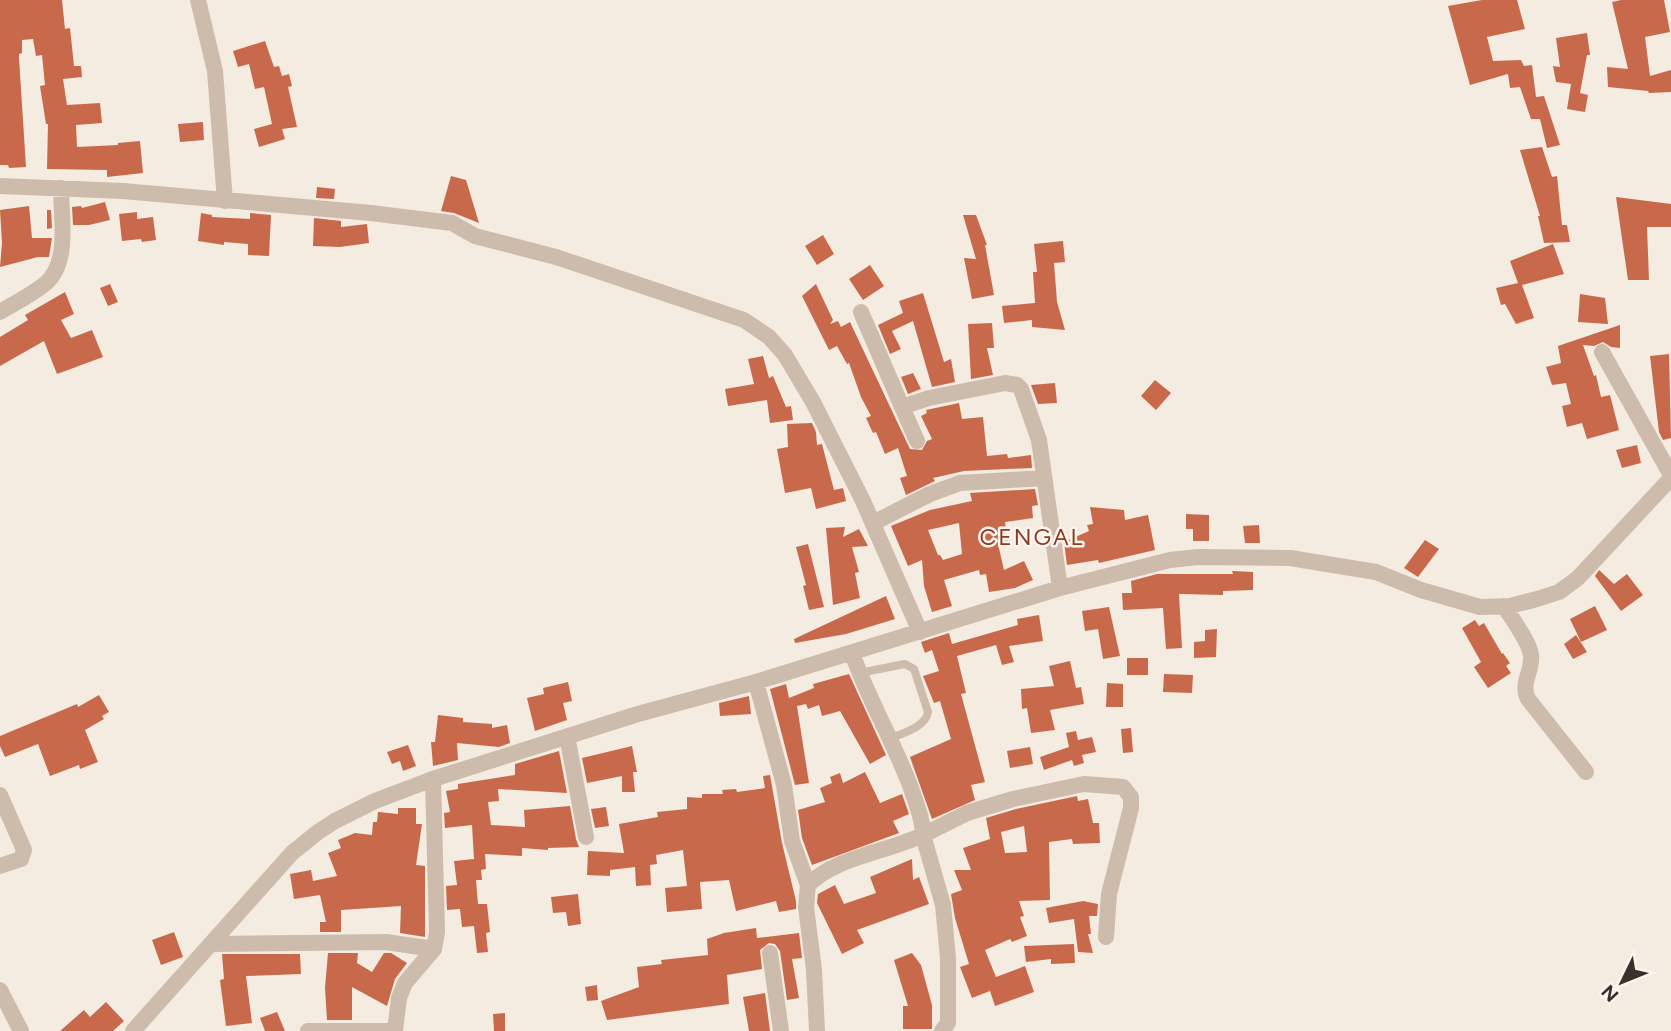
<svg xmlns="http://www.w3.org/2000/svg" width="1671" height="1031" viewBox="0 0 1671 1031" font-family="Figtree,sans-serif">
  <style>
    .building { fill: #c8694b; fill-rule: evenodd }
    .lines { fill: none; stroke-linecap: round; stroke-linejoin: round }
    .service { stroke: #cdbbac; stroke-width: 8 }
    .minor { stroke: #cdbbac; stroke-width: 16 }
    .labels { text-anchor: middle; stroke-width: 5; stroke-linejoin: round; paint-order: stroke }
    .quarter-label { font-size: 23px; letter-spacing: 2px; fill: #8c3b22; stroke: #fbf5ee }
  </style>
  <rect width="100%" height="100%" fill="#f4ebe1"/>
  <path class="building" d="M0,0H62L65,29L70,28L74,66H81L82,77L63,79L67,105L100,103L102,123L76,125L77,147L118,145V143L140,141L143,173L107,177V170L47,169L48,124H46L40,86L45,85L42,55L36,56L33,39L22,40V53L19,54V58L26,167L9,168L8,165H0Z
    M1482,0H1517L1525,29L1487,37L1493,61L1521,60L1524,66L1532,65L1536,97L1544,96L1560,145L1547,148L1540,119H1531L1520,87L1510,88L1508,74L1470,85L1448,6Z
    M1621,0H1664L1670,32L1645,37L1650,76L1671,70V92L1649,93L1648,91L1608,87L1607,67L1628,69L1612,2Z
    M1587,33L1590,55H1587L1580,93L1588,95L1585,112L1567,109L1571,84L1556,82L1553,66L1560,67L1556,38Z
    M265,41L274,67L279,66L282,76L289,74L292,86L288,87L297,127L282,129L285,139L259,147L254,129L272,124L264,87L255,89L249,64L238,67L233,51Z
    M203,122L204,140L180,142L178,124Z
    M1542,147L1552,177L1557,176L1562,225H1567L1570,242L1544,243L1538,216H1540L1520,150Z
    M451,176L466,180L479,223L454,213L441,211Z
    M317,187L335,189L334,199L316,198Z
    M1616,197L1671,204V227H1647L1649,280H1628Z
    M105,202L110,220L89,225H73L72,207L81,206L82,208Z
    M29,206L32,238H52L49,257H38L0,267L2,243L0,210Z
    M47,210H51L52,228L47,229Z
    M137,212V219L153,217L156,240L142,242L141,239L122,241L119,214Z
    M201,213L212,215V217L250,219V213L271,215L269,256L248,255V244L224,242V245L198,241Z
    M963,215H976L987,245H985L994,295L972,299L964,258L976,259Z
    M314,218L341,221V227L367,224L369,243L340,247L313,246Z
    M823,235L834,254L817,265L805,246Z
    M1063,241L1065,262L1054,263L1057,302L1065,330L1032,327V320L1004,323L1002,306L1035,303L1033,272H1037L1034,244Z
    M1553,244L1564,274L1522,285L1534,318L1516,324L1505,304L1501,305L1496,288L1518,283L1510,261Z
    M870,265L884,286L863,300L849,279Z
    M110,284L118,302L108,306L100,288Z
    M816,284L833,320L830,324L838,321L841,327L850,322L910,449L922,450L927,441L932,439L921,416L927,413L926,410L959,403L962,419L983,417L987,456L1007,454L1008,458L1031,455L1032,468L964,471L933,478L935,481L906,495L900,478L907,476L898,448L885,454L876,432L873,433L866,418L871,416L861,397L849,363L847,364L837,346L829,350L802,296Z
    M65,292L74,314L61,320L71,338L92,330L103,357L57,374L44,341L0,366V337L28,320L25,315Z
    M923,293L944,362L951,359L955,382L932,387L913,321L892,331L901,349L890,354L878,325L903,313L899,301Z
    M1580,294L1605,298L1608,324L1578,322Z
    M992,323L994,348H987L993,375L971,379L968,324Z
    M1620,325V348L1611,347L1603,342L1594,346L1583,345L1594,376L1596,375L1601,397L1610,395L1619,430L1587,439L1582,423L1567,427L1562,406L1571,404L1566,383L1552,385L1546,367L1561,363L1558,346Z
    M1669,354L1671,438L1663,440L1659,432L1650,356Z
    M763,356L769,378L773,376L786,407L791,406L793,420L770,423L767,400L728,406L725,389L754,384L748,359Z
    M913,373L921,389L908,394L901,377Z
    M1155,380L1171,393L1156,410L1141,396Z
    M1055,383L1057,403L1038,404L1031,385Z
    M812,423L816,432L817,445L822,444L834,490L843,488L846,501L816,509L811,488L785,493L777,449L788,447L787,424Z
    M1637,445L1641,463L1622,468L1616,450Z
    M1035,489L1038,505L1032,506L1033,518L1005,522L1008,543L998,544L1004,570L1024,561L1033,580L1015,588L989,592L986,574L980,575L979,570L944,580L952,606L932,612L924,586L922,560L908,566L891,526L930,510L972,501L970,493ZM959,523L962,554L943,560L940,555H938L928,530Z
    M1090,507L1124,510L1125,520L1148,515L1155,550L1099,563L1098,560L1067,565L1064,542L1089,531L1087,525L1093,524Z
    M1186,514L1209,515V541H1193V529H1186Z
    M1259,525L1260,543H1245L1243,526Z
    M845,527L843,537L859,529L868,546L852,547L859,572L855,573L860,598L833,605L826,528Z
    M1425,540L1439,549L1418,577L1404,568Z
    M808,544L824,607L809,610L803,586L806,585L796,547Z
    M1599,570L1614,584L1627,574L1643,595L1621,611L1595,576Z
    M1232,571L1253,572V590L1223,591V595L1179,594L1182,648L1166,649L1163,608L1123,610L1122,593H1132L1131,581L1157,574H1233Z
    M886,596L895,619L846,634L795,643L794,639Z
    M1595,606L1607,630L1581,642L1570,619Z
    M1109,607L1120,656L1103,659L1098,629L1085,631L1082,611Z
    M1039,615L1043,641L1009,646L1014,662L1002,665L996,645L957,656L966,693L961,694L985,782L971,785L975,800L932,819L910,757L951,739L940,701L934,703L923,676L939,671L932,650L925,653L921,642L949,633L952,644L1018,625L1017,619Z
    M1475,620L1479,626L1484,623L1502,654L1503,653L1510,663L1506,666L1511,673L1488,688L1474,667L1481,662L1462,628Z
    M1217,629L1216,657L1194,658V642L1205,641V630Z
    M1576,635L1587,652L1573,659L1564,644Z
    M1127,658H1148V675H1127Z
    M1070,661L1076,688L1081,687L1084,704L1050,710L1055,730L1031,733L1027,708L1022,709L1021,689L1054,686L1049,666Z
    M849,674L886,755L870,764L840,711L822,716L819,705L808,709L806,704L797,706L809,783L795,785L770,689L786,684L789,698L814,688L813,684Z
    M1164,674L1193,675L1192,693L1163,692Z
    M568,682L572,701L563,703L567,720L535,731L527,698L544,694L543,688Z
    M1107,683L1123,684V707H1106Z
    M99,695L109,712L102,716L104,719L85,730L98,762L80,769L79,765L50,776L38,744L5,757L0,746V736L77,704L78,707Z
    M749,696L751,714L720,716L719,703Z
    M438,715L463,718V722L492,724V728L507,725L510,743L499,747L457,743L458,760L433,766L431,742H435Z
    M1131,728L1133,752L1123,753L1121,729Z
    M1076,731L1078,740L1092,737L1096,752L1082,755L1084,763L1074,766L1072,760L1044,770L1040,757L1069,747L1066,733Z
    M408,745L416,766L403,771L400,761L392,764L387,752Z
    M632,746L637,772H633L635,792H622V776L587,783L582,758Z
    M1030,747L1033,764L1010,768L1007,751Z
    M559,751L567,793L498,789L499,801L488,802L491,825L525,827L524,810L570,806L576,839L579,847L548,848V850L522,848V856L485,854L486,869L481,870L482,880H476L478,904H487L490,932L486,933L488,952L477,953L474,926L462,927L460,909L447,910L446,886L457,885L454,861L474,859L472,825L445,828L444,813L450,812L446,791L458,789V784L515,775V764Z
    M865,772L880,803L902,794L909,814L893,821L899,833L812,865L802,838L798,810L825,802L820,788L832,783L830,777L840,773L843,783Z
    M770,775L782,843L796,901V909L779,912L776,901L736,911L729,880L700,882L702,909L667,912L665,888L687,886L683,850L656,855L657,864L650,865L651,885L636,886L635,867L610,870V876L587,875L588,851L624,853L619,824L658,817L657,812L687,809V797L702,798V794H723L722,790L736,789L737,792L765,788L763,776Z
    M1077,796L1078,801L1088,799L1093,823H1099L1100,843L1073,844L1072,839L1049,842L1050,900L1019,901L1024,916L1020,917L1027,936L1012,942L1010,939L985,950L996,977L1025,966L1034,992L995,1006L990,991L972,998L960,967L969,964L955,918L951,894L962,890L954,870H971L963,848L990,839L986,818L1016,809ZM1024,826L1027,852L1005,853L1001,832Z
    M606,807L609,826L595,828L591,809Z
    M398,808H416V824H422L416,865L425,866V937L400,933L401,906L341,910V932H320V922H326L320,895L294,899L290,874L311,870L313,881L337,876L328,853L341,848L338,840L355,833L372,835L373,822H377L378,812L398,814Z
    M912,859L913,880L919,877L929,904L857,930L864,943L842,954L817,903L818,894L835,885L844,904L876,893L870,877Z
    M578,894L581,924L568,926L566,912L553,913L551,897Z
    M1083,901L1098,904L1097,916H1089L1091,934H1088L1093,953L1078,952L1074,919L1049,923L1046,908Z
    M756,928L757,938L799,933L802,958L792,959L799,998L787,1000L780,951L775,944L769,943L760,950L762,969L727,975L729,1004L607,1020L601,1001L639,987L637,967L662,964L661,960L708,955L707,939L724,933Z
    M174,932L183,957L161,965L152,940Z
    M1074,944L1075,963L1051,964V959L1026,962L1024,946Z
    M328,953H358L357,963L372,972L384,953H391L407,963L395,979L387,1006L352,987V1020H327L325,988Z
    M912,953L921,965L932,1005V1029H903V1006H908L894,960Z
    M222,954H300L301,974L246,976L252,1023L226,1026L220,980L224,979Z
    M597,985L598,1000L587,1001L585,987Z
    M765,993L770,1031H749L743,997Z
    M106,1002L124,1021L113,1031H60L84,1010L90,1017Z
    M277,1012L285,1031H265L260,1018Z
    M505,1013V1031H494L493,1014Z"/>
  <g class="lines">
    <path class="service" d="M859,673L905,664L914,669L928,712C926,727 902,733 890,739"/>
    <path class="minor" d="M198,0L215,71L225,201
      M0,186L123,191L371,213L452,223L475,236L556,257L744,320L769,337L785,355L813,402L863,501L920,632
      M0,312C15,303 33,294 46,283C70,262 61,217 61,188
      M861,312L902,407L929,398L1005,383L1017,385L1021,389L1039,440L1060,588
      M1602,352L1671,475
      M902,407L917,441
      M873,523L930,494L960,483L1044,478
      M1504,606C1511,617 1530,643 1531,655C1533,671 1520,683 1528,699L1586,772
      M756,682L784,785L792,841L808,885
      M567,736L586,837
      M0,795L24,850L21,859L0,866
      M212,944L386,942L434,949L437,932L433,779
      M770,953L781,1031
      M0,990L21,1031
      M133,1031L292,853L318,832L335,821L375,801L433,779L638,714L756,682L1060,588L1170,560L1198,557L1290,558L1376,572L1421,590L1480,607L1510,606L1537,599L1559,592L1578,578L1671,478
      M308,1031H395
      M395,1031L399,998L405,983L434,949
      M817,1031L814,970L806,907L808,885C836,857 887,852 923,835C923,818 916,804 911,788C894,742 868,699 852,653
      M942,1031L948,1023V958L943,905L923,835L967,813L1013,799L1084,784L1123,787L1131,797V808L1109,894L1106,937"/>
  </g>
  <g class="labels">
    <g class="quarter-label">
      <text x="1032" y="545">CENGAL</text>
    </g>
  </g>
  <g transform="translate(1622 982) rotate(227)" stroke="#fbf5ee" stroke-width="5" paint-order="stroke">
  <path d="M0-5L12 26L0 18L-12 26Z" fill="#3b302b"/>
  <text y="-10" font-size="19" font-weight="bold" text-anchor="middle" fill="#3b302b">N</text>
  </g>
</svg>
